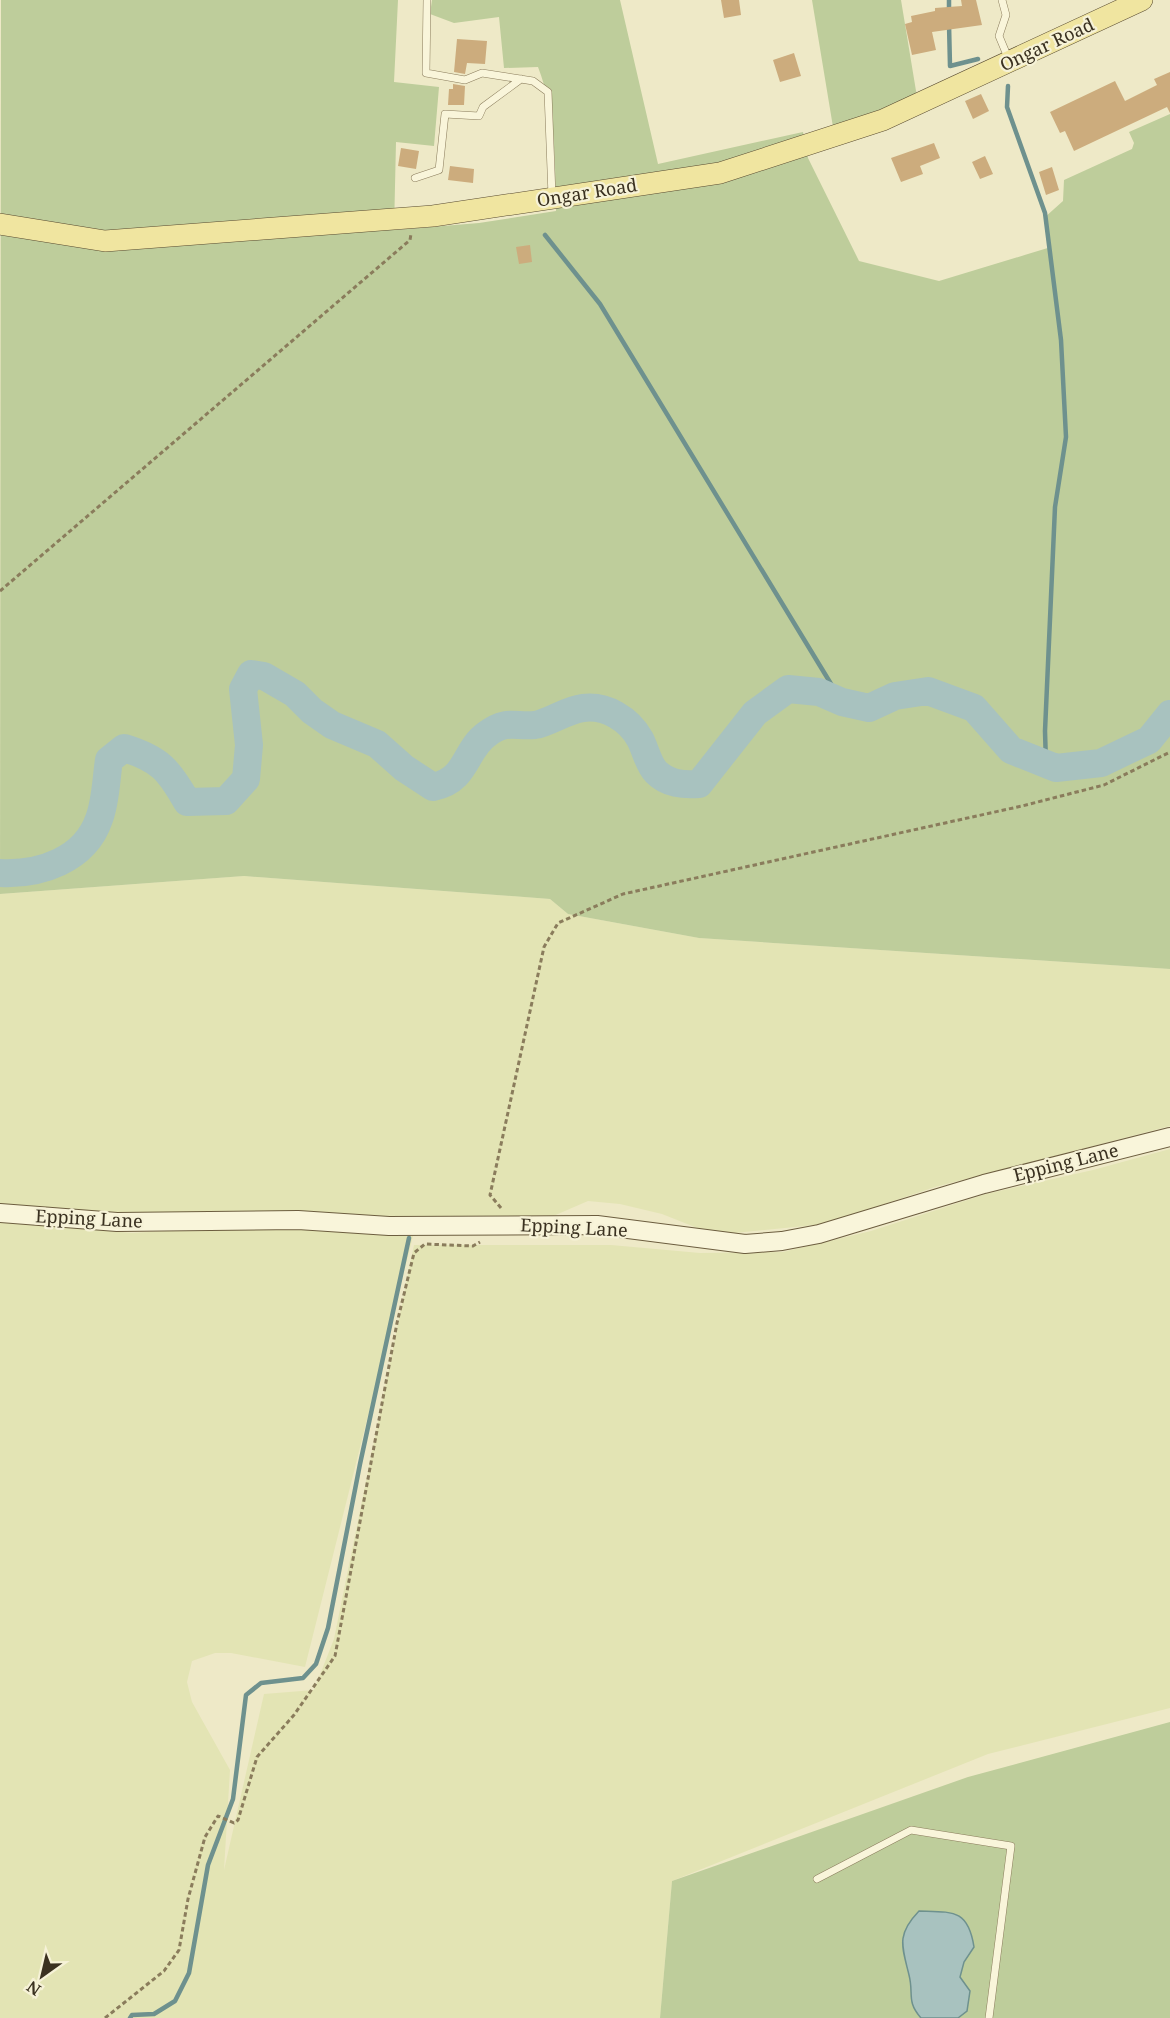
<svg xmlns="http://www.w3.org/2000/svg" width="1170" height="2018" viewBox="0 0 1170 2018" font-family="'Noto Serif',serif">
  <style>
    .farmland { fill: #e3e4b4 }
    .green { fill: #becd9b }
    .water { fill: #a8c2bf; stroke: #6e918e; stroke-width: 1.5 }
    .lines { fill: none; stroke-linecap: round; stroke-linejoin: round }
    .stream { stroke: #6e918e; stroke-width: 4.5 }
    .river { stroke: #a8c2bf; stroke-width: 28 }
    .building { fill: #ccac7d }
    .lane-casing { stroke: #8a7c5c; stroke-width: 8 }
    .secondary-casing { stroke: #6c5d3f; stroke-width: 20 }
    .primary-casing { stroke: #584a30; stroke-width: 22 }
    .path { stroke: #8a7c5c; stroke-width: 3; stroke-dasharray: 4.5 3; stroke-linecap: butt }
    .lane { stroke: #f9f5da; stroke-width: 7 }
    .secondary { stroke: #f9f5da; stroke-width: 18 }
    .primary { stroke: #f0e5a0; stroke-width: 21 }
    .labels { text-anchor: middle; stroke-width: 4.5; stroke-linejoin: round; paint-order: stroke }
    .street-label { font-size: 18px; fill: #3a3120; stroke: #f6f2d7 }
  </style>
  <rect width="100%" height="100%" fill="#eee9c7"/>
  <path class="farmland" d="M244,876L550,899L568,914L699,938L1170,969V1126L935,1187L825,1224L715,1235L662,1214L620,1204L588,1201L551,1217L474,1219L136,1214L0,1206V894Z
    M1170,1149V1708L988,1754L672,1881L660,2018H0V1221L132,1233L246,1226L413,1236L305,1667L231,1653H215L192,1661L187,1682L192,1702L230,1770L224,1870L264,1694L314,1690L334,1639L414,1245H611L700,1253L783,1252L871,1231L986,1194L1093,1170Z"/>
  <path class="green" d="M1,0H398L394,82L439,87L434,146L396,142L394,230L479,223L556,211C555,162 556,113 538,67L504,68L499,17L454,23L430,14L432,0H620L658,164L803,132L808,158L859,261L939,281L1051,247L1044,218L1063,201L1064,180L1132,149L1134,143L1129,132L1170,114V969L699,938L568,914L550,899L244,876L0,894Z
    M812,0H901L917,97L833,127Z
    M1170,1722V2018H660L672,1881L968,1777Z"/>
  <path class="water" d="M919,1911C953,1912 968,1909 974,1947L964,1962L960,1977L970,1991L967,2011L958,2018H921C906,2001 914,1994 909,1975C902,1946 896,1935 919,1911Z"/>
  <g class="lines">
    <path class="stream" d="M949,0V12
      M949,24L950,66L978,59
      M1008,86L1007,107L1045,213L1061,340L1066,437L1055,507L1045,731L1046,764
      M545,235L600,304L842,702
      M130,2018L132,2015L154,2014L175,2001L189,1973L208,1865L233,1799L246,1695L261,1683L303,1678L316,1664L328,1628L360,1464L409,1238"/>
    <path class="river" d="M0,873C40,875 85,860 99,819C106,801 106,779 109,760L124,748C160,759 169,770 187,802L226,801L246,779L249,745L243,689L251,674L264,676L295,694L312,711L332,725L377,744L404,768L433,787C468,780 464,750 487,734C507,719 515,727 535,725C549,723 566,710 583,708C606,705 629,719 640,739C645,748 648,764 656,772C668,784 683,785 699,784L755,713L788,689L819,692L842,702L869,708L895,696L928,691L974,708L1011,750L1056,768L1101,763L1149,740L1170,714"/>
  </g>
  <path class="building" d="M721,0H739L741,15L724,18Z
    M961,0H976L982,25L932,32L936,50L912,55L905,24L912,22L911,16L935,11V8L962,6Z
    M457,39L487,41L485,64L467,63L465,74L454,72Z
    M794,53L801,76L780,82L773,60Z
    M1170,72V113L1167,107L1074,151L1065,131L1060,133L1050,112L1115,81L1125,101L1157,85L1154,79Z
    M453,84L465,86L464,105H448L449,89H453Z
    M981,94L989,111L973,119L965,101Z
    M934,143L940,158L920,166L923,174L901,182L891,158Z
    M401,148L419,151L416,169L398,166Z
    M985,156L993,174L980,179L972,162Z
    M450,166L474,169L473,183L448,180Z
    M1052,167L1059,190L1046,195L1039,172Z
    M530,245L532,262L519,264L516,247Z"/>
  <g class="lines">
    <g class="lane-casing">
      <path id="lane" d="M427,0L426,73L465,80L482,73L533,81L548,92L552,196
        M1002,0L1006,15L999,36L1009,60
        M415,178L439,170L445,114L479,116L483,107L521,79
        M817,1879L911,1830L1011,1846L989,2018"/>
    </g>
    <g class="secondary-casing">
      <path id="secondary" d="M0,1213L117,1222L298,1220L389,1226L597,1225L745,1244L782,1241L819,1234L984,1184L1170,1137"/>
    </g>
    <g class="primary-casing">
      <path id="primary" d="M0,224L105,241L433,216L720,173L883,120L1142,0"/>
    </g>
    <path class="path" d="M0,591L410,240L411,234
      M501,1208L490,1195L544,947L558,923L623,894L1022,806L1104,785L1170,752
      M105,2018L164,1971L179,1950L188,1899L205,1837L218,1816L234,1823L238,1820L257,1757L294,1715L335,1656L397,1323L414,1253L425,1244L473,1246L480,1242"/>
    <use href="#lane" class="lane"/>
    <use href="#secondary" class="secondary"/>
    <use href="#primary" class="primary"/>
  </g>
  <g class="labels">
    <g class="street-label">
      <text transform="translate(1047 45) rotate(-25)" y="6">Ongar Road</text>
      <text transform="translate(587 193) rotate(-9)" y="6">Ongar Road</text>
      <text transform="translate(1066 1163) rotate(-14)" y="6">Epping Lane</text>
      <text transform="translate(89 1219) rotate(3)" y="6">Epping Lane</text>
      <text transform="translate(574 1228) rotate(3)" y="6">Epping Lane</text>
    </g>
  </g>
  <g transform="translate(42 1976) rotate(214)" stroke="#f6f2d7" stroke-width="4.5" paint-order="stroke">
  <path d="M0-4.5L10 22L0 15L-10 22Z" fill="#3a3120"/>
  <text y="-9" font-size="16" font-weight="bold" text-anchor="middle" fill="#3a3120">N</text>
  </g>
</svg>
